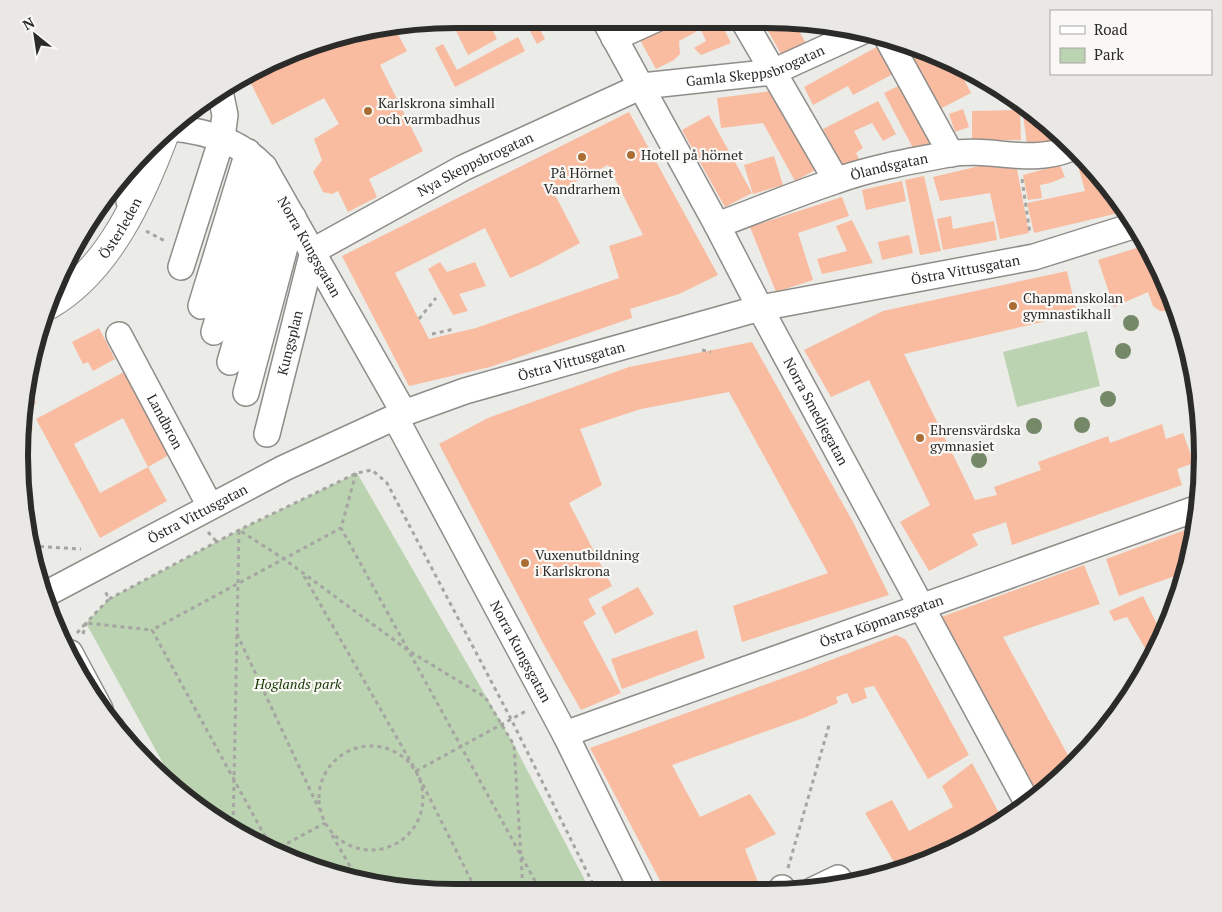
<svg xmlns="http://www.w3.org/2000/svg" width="1222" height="912" viewBox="0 0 1222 912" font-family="'PT Serif',serif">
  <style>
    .green { fill: #bbd3b1 }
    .building { fill: #f9bca0; fill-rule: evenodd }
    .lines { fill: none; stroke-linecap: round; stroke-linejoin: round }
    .minor-casing { stroke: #8e8d89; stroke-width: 28 }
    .major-casing { stroke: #8e8d89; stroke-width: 30 }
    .path { stroke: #a5a5a2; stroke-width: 3; stroke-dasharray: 4 4; stroke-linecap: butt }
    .minor { stroke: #fff; stroke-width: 25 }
    .major { stroke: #fff; stroke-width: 28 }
    .tree { fill: #758868 }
    .poi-dot { fill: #ab6d33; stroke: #f9f8f4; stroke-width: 2 }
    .labels { text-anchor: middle; stroke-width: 4.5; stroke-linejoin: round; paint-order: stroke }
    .street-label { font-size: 14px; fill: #2b2b2a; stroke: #f9f8f4 }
    .poi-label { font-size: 14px; fill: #2b2b2a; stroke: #f9f8f4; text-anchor: start }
    .park-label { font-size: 14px; font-style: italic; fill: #153700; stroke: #f9f8f4 }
    .rim { fill: none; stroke: #2b2b2a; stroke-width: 6 }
  </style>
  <rect width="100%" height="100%" fill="#ebebe7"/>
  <path class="green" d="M1087,331L1100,386L1017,407L1003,352Z
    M357,473L514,745L590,890H399L316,870L237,835L176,787L86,623L109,599L239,530Z"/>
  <path class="building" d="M469,19H504L505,21L492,29L497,39L468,55L454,27Z
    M663,19H690L696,32L679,41L680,54L674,60L656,69L635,31Z
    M696,19H719L731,43L701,55L694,48L706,41Z
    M762,20H793L810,51L786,63Z
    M538,26L545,39L537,44L530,31Z
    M394,27L407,51L380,65L423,151L369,179L377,197L348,212L338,191L332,194L323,192L313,172L322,160L314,139L339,124L324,98L272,125L246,74L343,34Z
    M518,37L525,51L455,87L435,48L443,44L457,70Z
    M898,41L955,62L971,93L938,110Z
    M882,44L897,72L853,95L848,86L813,105L804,87Z
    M902,84L932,142L914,150L884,93Z
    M779,90L821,167L795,181L763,123L721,128L717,98Z
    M878,101L896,134L883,141L872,123L854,131L863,148L856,153L860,161L843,167L823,129Z
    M1022,107L1032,109L1060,139L1027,144Z
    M963,109L969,127L955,132L949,114Z
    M1020,110L1021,140L972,141V111Z
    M629,112L718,275L679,294L630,309L632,318L490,367L409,386L342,256ZM608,165L643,235L609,246L619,278L476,328L429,339L395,273L485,228L510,278L539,265L580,243L554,193Z
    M709,115L752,193L725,207L682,130Z
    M774,156L783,185L753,194L744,165Z
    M1078,158L1127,211L1034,233L1027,203L1085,191L1076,159Z
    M988,164L1017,169L1029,233L1000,239L990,193L940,201L933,177Z
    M1060,165L1065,177L1050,183L1040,185L1042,198L1028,200L1023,175Z
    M924,176L941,251L920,255L905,180Z
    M902,181L906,201L866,210L862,190Z
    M842,197L849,216L798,233L813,280L776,292L750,227Z
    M951,216L953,229L994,221L997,240L943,250L937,219Z
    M852,220L873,263L822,274L817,259L847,251L836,226Z
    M909,235L913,253L882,260L878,242Z
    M1146,245L1170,288L1173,299L1168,311H1160L1153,306L1148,292L1114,307L1098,260Z
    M440,262L447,272L475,262L486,286L459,294L468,311L453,315L428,269Z
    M1067,271L1077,314L904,354L975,500L997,495L994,487L1041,470L1038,462L1108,436L1110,443L1162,424L1166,439L1183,433L1194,463L1177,469L1182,485L1012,545L1006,522L972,534L978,545L929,571L900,522L930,505L869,380L831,397L804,350L883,311Z
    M99,328L115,359L93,371L88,362L83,364L72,342Z
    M752,342L853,522L889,595L742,642L733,606L828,573L729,392L641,409L580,429L602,485L569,503L612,586L588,599L596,614L583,622L621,693L581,710L544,645L439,444L488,418L629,367Z
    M124,372L169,455L148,467L123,418L74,444L100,493L148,467L167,501L100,538L36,419Z
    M26,386L36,403L25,411Z
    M24,413L33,428L22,455Z
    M23,502L31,516L26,518L24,507Z
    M1196,526L1195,541L1186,572L1119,596L1106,559Z
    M1084,565L1100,604L1003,637L1074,766L1039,795L941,617Z
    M638,587L654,614L615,634L601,607Z
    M1143,596L1163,636L1145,648L1127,617L1114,621L1109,611Z
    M697,630L705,658L622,689L611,659Z
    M896,635L905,639L909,645L969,755L928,779L874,686L864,688L867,698L852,704L847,693L836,697L838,703L806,717L672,765L700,817L750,794L776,834L745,849L761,890H665L590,748L792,675Z
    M1134,691L1130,699L1118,713L1112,703Z
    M972,763L1004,822L933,860L889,872L897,867L865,813L892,800L909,831L953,807L942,786Z"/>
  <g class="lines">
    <g class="minor-casing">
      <g id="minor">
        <path id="s1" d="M604,19L717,225L760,308L1028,804"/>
        <path d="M743,20L836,180"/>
        <path d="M886,36L951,154"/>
        <path d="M614,38L656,19"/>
        <path id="s2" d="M171,128C206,131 240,141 264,167L404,413"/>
        <path d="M129,201L137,160"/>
        <path id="s3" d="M717,225C756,211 795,194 835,181C871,168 911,161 949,154C992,147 1028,165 1069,149"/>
        <path id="s4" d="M313,251L463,168L642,86L773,72L863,31"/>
        <path d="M181,267L222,138L225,115L220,91"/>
        <path d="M201,306L248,152"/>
        <path d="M214,332L264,167"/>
        <path id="s5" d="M119,335L210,506"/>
        <path d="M230,362L279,194"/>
        <path d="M246,393L293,217"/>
        <path id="s6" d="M395,417L565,734L642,890"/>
        <path id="s7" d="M267,434L313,251"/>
        <path id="s8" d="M42,596L284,468L404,413L465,391L760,308L1034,257L1136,225"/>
        <path d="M70,653L100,709"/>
        <path id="s9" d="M565,734L1198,508"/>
        <path d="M782,890V888"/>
        <path d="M813,890L838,878L842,884"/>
      </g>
    </g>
    <g class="major-casing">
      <g id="major">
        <path id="s10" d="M49,305C109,270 142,195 165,133"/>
      </g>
    </g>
    <path class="path" d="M1022,179L1030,234
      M146,231L165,241
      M419,319L436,298
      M432,334L454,329
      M38,337L49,330
      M702,350L711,352
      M356,473L341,528L540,890
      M208,532L217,542
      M32,546L81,549
      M304,576L416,771L476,890
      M109,599L239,530L357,473L372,470L387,483L511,719L596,890
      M77,633L86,623L152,630
      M83,634L86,623L109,599L104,589
      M237,634L319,809
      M121,719L142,759
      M319 798a52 52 0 1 1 104 0a52 52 0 1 1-104 0Z
      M416,771L528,710
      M233,831L239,530L284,559L409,651L485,697L514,745L523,890
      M332,835L358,880
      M273,851L152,630L341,528
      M273,851L325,823
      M788,868L830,722"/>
    <use href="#minor" class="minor"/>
    <use href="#major" class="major"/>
  </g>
  <g class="tree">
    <circle cx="1131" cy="323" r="8"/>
    <circle cx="1123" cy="351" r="8"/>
    <circle cx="1108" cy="399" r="8"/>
    <circle cx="1082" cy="425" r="8"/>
    <circle cx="1034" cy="426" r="8"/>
    <circle cx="979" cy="460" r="8"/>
  </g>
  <g class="poi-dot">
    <circle cx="368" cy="111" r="5"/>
    <circle cx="631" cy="155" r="5"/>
    <circle cx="582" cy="157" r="5"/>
    <circle cx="1013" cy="306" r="5"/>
    <circle cx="920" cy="438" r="5"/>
    <circle cx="525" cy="563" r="5"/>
  </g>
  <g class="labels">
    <g class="street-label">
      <text dy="5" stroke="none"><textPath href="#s4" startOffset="484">Gamla Skeppsbrogatan</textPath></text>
      <text dy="5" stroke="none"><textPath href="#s4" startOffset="184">Nya Skeppsbrogatan</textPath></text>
      <text dy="5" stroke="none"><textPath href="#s3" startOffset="182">Ölandsgatan</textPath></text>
      <text dy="5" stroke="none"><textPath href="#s10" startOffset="106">Österleden</textPath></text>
      <text dy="5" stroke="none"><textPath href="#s2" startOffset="195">Norra Kungsgatan</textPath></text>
      <text dy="5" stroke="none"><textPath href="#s8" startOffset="986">Östra Vittusgatan</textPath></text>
      <text dy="5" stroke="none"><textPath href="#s7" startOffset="94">Kungsplan</textPath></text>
      <text dy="5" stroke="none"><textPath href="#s8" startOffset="581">Östra Vittusgatan</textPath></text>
      <text dy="5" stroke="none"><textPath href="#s1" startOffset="446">Norra Smedjegatan</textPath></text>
      <text dy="5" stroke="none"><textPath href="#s5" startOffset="98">Landbron</textPath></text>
      <text dy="5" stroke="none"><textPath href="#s8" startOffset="176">Östra Vittusgatan</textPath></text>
      <text dy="5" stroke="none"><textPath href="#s9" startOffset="336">Östra Köpmansgatan</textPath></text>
      <text dy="5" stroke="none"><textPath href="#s6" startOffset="266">Norra Kungsgatan</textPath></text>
    </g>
    <g class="poi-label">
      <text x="378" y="108">Karlskrona simhall<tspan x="378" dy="16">och varmbadhus</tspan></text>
      <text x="641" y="160">Hotell på hörnet</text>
      <text x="582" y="178" text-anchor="middle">På Hörnet<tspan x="582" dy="16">Vandrarhem</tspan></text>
      <text x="1023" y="303">Chapmanskolan<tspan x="1023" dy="16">gymnastikhall</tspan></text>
      <text x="930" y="435">Ehrensvärdska<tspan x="930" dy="16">gymnasiet</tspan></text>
      <text x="535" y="560">Vuxenutbildning<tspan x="535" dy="16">i Karlskrona</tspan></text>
    </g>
    <g class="park-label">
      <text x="298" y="689">Hoglands park</text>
    </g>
  </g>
  <path d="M0 0H1222V912H0ZM456 28H766A428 428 0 0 1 1194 456V456A428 428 0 0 1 766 884H456A428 428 0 0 1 28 456V456A428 428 0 0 1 456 28Z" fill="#e9e8e4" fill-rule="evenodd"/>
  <path class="rim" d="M456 28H766A428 428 0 0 1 1194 456V456A428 428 0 0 1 766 884H456A428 428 0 0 1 28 456V456A428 428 0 0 1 456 28Z"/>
  <rect x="1050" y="10" width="162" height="65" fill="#f9f8f4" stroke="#a7a6a3"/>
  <rect x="1060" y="26" width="25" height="8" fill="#ffffff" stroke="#a7a6a3"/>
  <text x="1094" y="35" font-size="15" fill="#2b2b2a">Road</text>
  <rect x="1060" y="48" width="25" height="15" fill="#bbd3b1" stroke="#a7a6a3"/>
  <text x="1094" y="60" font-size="15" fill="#2b2b2a">Park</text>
  <g transform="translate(35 35) rotate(330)" stroke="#f9f8f4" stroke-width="4" paint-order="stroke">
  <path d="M0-4L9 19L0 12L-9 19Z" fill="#2b2b2a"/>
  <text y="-8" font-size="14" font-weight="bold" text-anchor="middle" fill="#2b2b2a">N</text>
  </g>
</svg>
